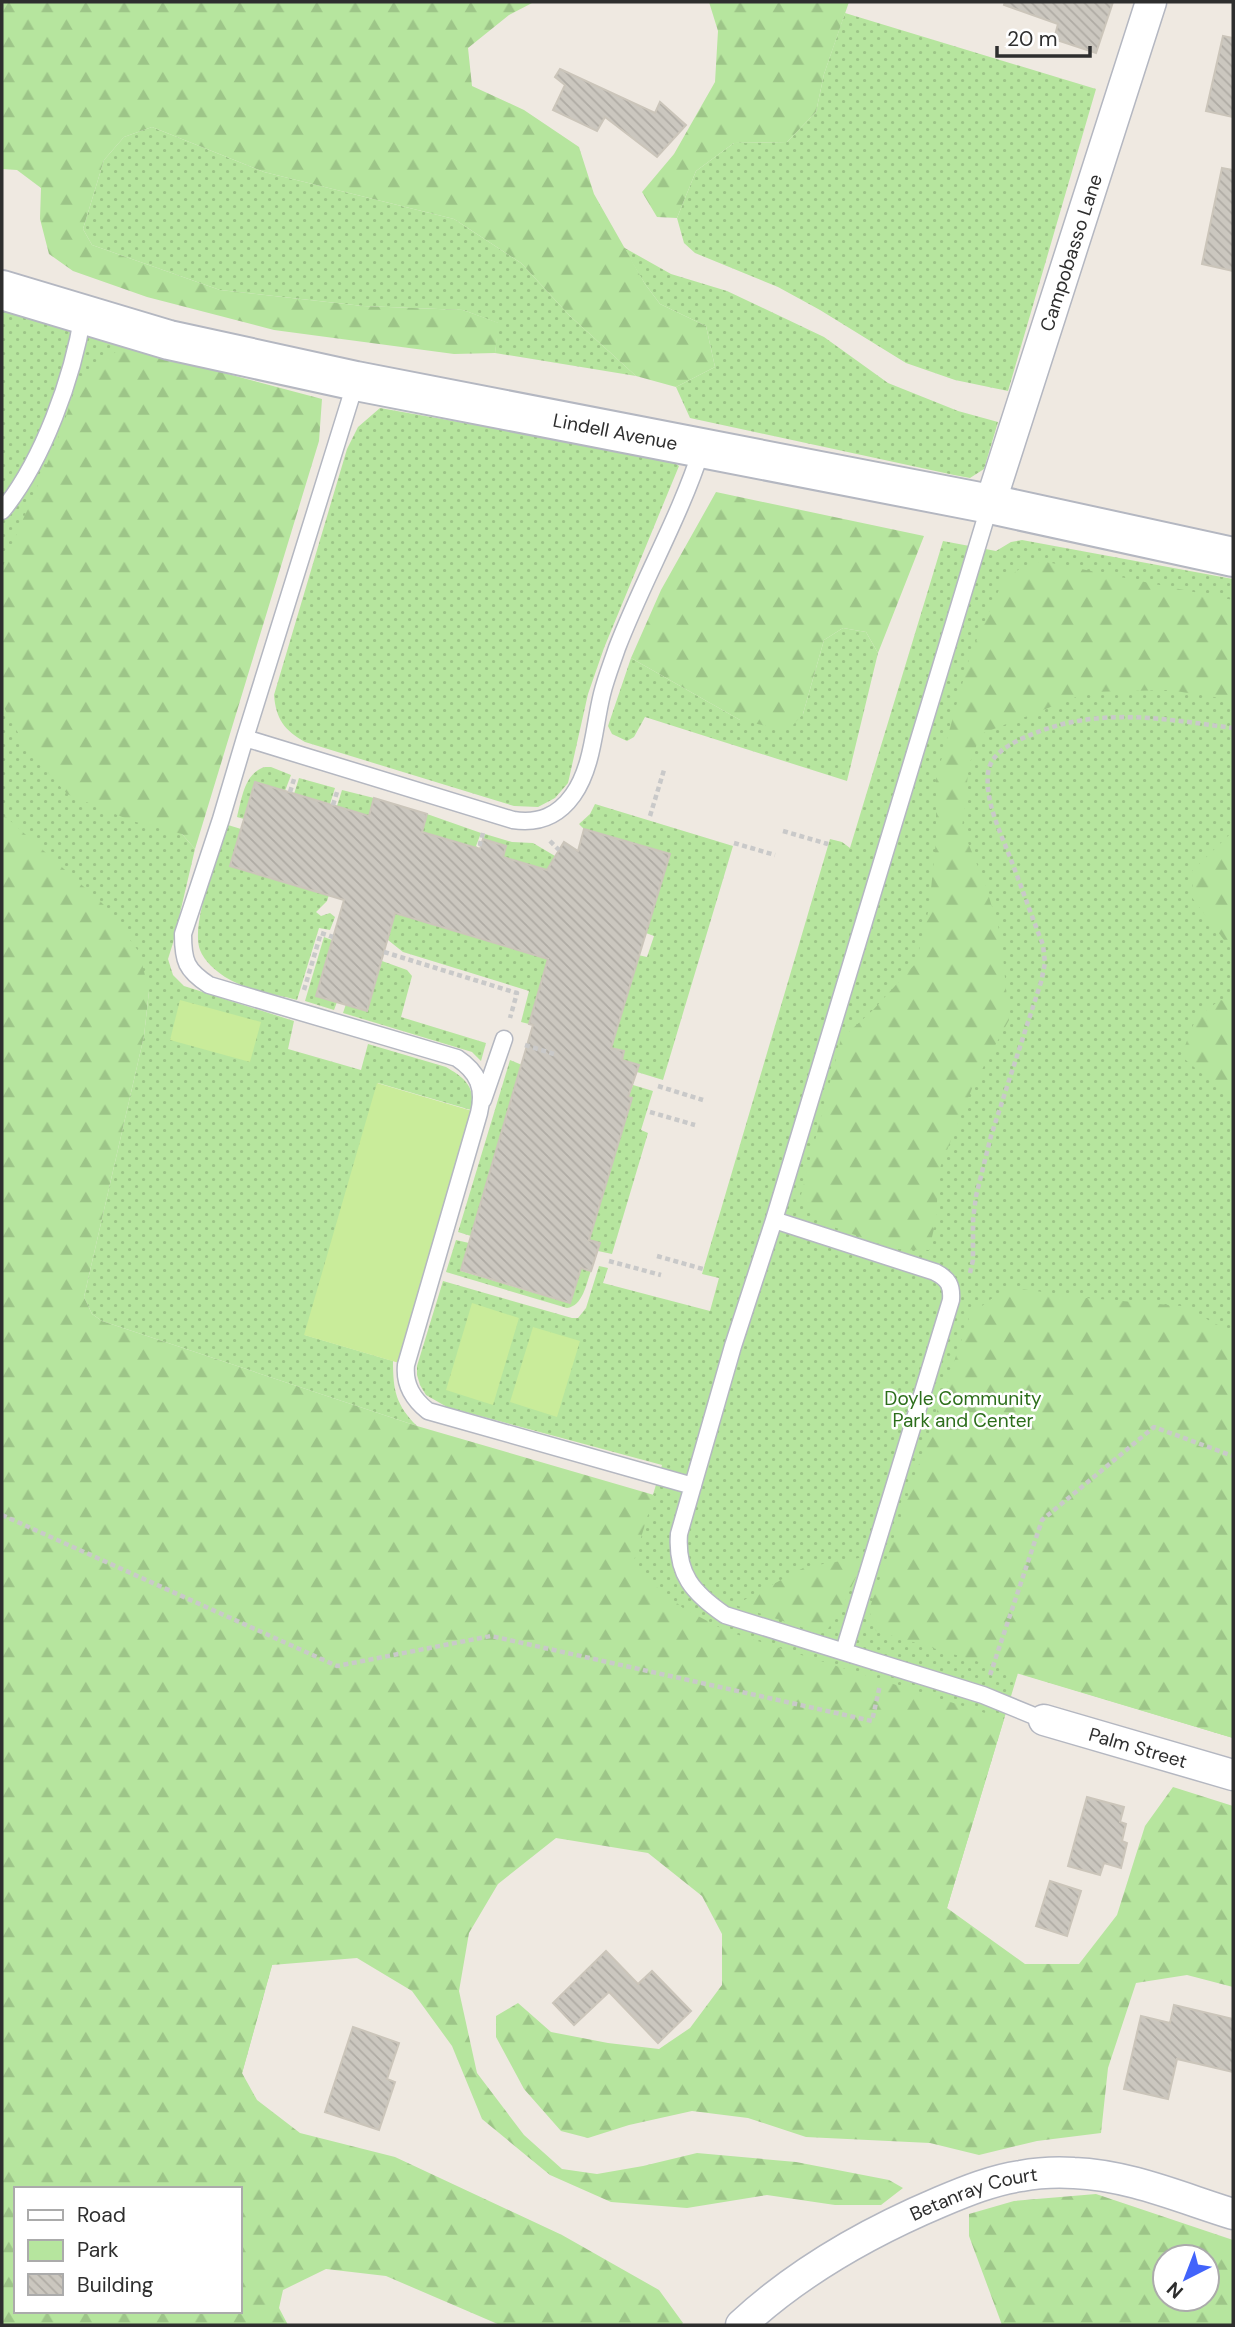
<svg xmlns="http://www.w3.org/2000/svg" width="1235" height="2327" viewBox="0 0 1235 2327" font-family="'DM Sans',sans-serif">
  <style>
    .green { fill: url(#green-dots) }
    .forest { fill: url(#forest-firs); fill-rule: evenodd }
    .pitch { fill: #c9ec9a }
    .building { fill: url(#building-back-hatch); stroke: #cbc5ba; stroke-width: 2 }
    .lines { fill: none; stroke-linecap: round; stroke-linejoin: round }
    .lane-casing { stroke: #b4b7c1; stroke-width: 19 }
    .street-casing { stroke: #b4b7c1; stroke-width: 33 }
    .secondary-casing { stroke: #b4b7c1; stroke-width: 42 }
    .path { stroke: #c9c9c9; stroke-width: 4.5; stroke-dasharray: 5 3.5; stroke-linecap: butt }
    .lane { stroke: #fff; stroke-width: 16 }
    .street { stroke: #fff; stroke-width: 30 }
    .secondary { stroke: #fff; stroke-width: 38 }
    .labels { text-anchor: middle; stroke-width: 5; stroke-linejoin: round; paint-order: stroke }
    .street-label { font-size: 19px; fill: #2e2e2e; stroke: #fff }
    .park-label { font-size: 19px; fill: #2c6e1b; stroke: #fff }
  </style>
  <defs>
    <pattern id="green-dots" width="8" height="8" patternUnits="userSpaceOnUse" patternTransform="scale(1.75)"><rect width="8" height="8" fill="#b6e59e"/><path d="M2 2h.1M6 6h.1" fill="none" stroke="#9dc588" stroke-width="1.8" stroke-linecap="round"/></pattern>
    <pattern id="forest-firs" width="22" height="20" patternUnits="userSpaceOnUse" patternTransform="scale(1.75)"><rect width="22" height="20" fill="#b6e59e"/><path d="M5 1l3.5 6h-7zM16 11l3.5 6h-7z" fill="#9dc588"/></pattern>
    <pattern id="building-back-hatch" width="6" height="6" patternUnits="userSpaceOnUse" patternTransform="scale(1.75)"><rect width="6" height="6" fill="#cbc7bf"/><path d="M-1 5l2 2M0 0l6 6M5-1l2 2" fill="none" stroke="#afaba4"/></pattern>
  </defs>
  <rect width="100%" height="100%" fill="#efe9e1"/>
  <path class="green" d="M845,13L1096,89L1008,391L955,380L906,363L820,310L778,287L695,253L684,243L677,218L696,171L734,143L787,142L816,112L824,74Z
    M152,127L264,172L454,219L521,263L570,316L636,376L495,353L498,323L463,310L363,306L220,290L92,245L83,229L104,160L124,137Z
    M623,247L671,274L727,291L824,337L888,383L958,411L998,422L984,469L970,478L954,475L690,418L676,387L715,367L706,326L660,304L645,284Z
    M2,310L97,339L285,390L182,834L195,849L173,943L168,959L173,975L184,986L294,1021L288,1049L361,1070L368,1044L446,1067C465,1078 476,1087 471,1110L378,1083L305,1335L393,1361C393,1391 396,1405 417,1426L102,1321L92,1314L84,1297L144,1036L149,991L2,1188Z
    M380,408L669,459L679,466L604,648L588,694L568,783L555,798L538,807L514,806L305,742C284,730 276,719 274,695L347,449L358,427Z
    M1022,540L1233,579V1738L1018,1673L947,1908L339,1724L210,2189H16V2311L2,2325V1328L631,1567L662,1465L447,1407L426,1395L420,1385L417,1375V1366L443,1281L572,1318H578L586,1308L599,1266L608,1268L603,1283L710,1311L719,1278L702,1274L830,839L842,842L850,848L943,541L996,551L1011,542Z
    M843,628L866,632L878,653L847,781L645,717L634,737L627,741L612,734L608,726L631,658L740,720L803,714L824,640Z
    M265,767H271L291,775L285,791L255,782L244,819L237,817C242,799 244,773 265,767Z
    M299,778L335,788L330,804L294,794Z
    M342,790L374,798L369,816L337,806Z
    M595,804L733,846L663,1080L637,1072L638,1065L622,1060L624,1051L611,1048L638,955L647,957L654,936L646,933L669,854L584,829L579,824L590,814Z
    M427,814L481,833L476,846L480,849L422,832Z
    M228,825L241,829L230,866L329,895L327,901L316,912L321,916L330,913L335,917L330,930L319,928L297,1000C274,994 246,990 225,977C216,971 204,961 200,950C190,923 219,854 228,825Z
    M485,834L512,842L533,843L555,856L547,870L503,857L506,846L483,839Z
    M395,913L548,959L529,1024L521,1022L529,991L403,952L388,940Z
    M324,937L332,940L316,995L337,1002L334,1010L305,1001Z
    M382,961L407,970L412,976L401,1017L486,1043L481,1061L472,1052L343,1013L346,1004L367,1010Z
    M510,1060L522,1065L471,1236L458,1232Z
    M633,1085L653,1091L641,1130L648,1133L612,1254L598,1251L600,1243L589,1240L631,1099L613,1093L615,1088L630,1093Z
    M456,1240L469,1243L461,1271L569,1303L581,1268L591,1271C586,1284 583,1306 567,1308L446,1272Z"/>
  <path class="forest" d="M2,2H534L509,15L468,48L472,86L524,110L579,147L594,194L645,284L660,304L706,326L715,367L676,387L636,376L570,316L521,263L454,219L264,172L152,127L124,137L104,160L83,229L92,245L220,290L363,306L463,310L499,323L495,353L454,354L274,330L147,297L73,271L49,254L40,219L41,188L17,170L2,169Z
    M709,2H849L824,74L816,112L787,142L734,143L696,171L677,218L657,217L642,192L674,154L715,82L718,31Z
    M123,346L322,399L319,441L195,849L182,834L132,821L67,794L27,749L2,704V568L62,429L74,392L92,371Z
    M716,492L924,536L878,653L866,632L843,628L824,640L803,714L793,725L779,729L740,720L631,658L661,590Z
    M1042,561L1233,600V700L1169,690L1089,692L981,734L969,765L962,828L985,884L1001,936L1009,1020L973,1086L939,1170L936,1220L929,1250L893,1249L823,1223L801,1195L841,1039L873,1010L916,963L929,908L936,841V779L971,652L1003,581L1022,567Z
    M2,816L6,817L103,904L139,952L149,991L144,1036L84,1297L92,1314L102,1321L417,1426L654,1495L632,1567L683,1608L726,1631L1004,1719L947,1908L1025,1964H1079L1117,1915L1145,1826L1173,1787L1233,1806V1987L1187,1975L1136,1983L1108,2068L1101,2133L1037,2141L979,2155L930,2143L806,2137L748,2118L692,2111L629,2125L588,2138L561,2131L524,2089L496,2037V2016L518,2003L551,2032L608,2043L659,2049L690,2028L722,1985V1934L702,1896L648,1853L556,1838L498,1884L469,1933L459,1991L477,2073L524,2135L562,2169L597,2174L643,2166L697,2153L796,2162L889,2180L903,2188L881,2205H835L767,2195L687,2208L611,2202L550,2175L482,2119L452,2046L412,1991L357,1958L272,1965L242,2073L257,2100L300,2133L395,2157L562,2235L659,2290L683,2323L681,2325H500L386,2276L326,2269L283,2290L279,2308L288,2325H2ZM16,2189H240V2311H16Z
    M1233,834V942L1224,940L1193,899L1192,871L1229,835Z
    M1220,1000L1233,1002V1100L1181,1056L1196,1018Z
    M1007,1287L1086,1298L1182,1306L1233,1333V1738L876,1631L869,1610L970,1315Z
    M865,1557L838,1616L826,1631H813L735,1605L805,1567Z
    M1096,2194L1233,2240V2325H1002L969,2236V2214L1014,2201ZM1165,2257H1207V2299H1165Z"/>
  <path class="pitch" d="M180,1000L261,1022L250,1062L170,1040Z
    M377,1083L479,1113L406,1365L304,1335Z
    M472,1303L519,1318L493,1405L446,1390Z
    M533,1327L580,1341L557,1417L510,1402Z"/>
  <path class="building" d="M1005,2H1113L1096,53L1054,39L1058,24L1004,5Z
    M1223,36L1233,38V117L1206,111Z
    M560,69L655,113L660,102L686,125L657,157L605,117L597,131L553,110L565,85L555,77Z
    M1222,168L1233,170V271L1202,264Z
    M255,782L369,816L374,798L427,814L422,832L480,849L483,839L506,846L503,857L547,870L564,842L578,851L584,829L670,854L611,1048L624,1051L622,1060L639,1065L628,1097L632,1098L589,1240L600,1243L591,1271L581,1268L570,1303L461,1270L533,1025L529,1024L548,959L395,913L367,1011L316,996L344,900L230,866Z
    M1087,1797L1124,1807L1120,1822L1126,1824L1122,1841L1127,1843L1121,1868L1104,1863L1100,1875L1068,1866Z
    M1050,1881L1081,1891L1067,1936L1036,1926Z
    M606,1951L638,1984L652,1971L691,2011L658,2043L609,1992L574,2025L553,2003Z
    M1174,2005L1233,2019V2072L1177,2059L1168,2099L1124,2089L1141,2016L1170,2023Z
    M353,2027L399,2043L387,2079L395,2082L379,2130L325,2112Z"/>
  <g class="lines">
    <g class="lane-casing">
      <path id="lane" d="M356,381L245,738L513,820C539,824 558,816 573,795C593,767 594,726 602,694C606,678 612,663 617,648C643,580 680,517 702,448
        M990,504L774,1220L733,1346L679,1534C676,1574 693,1593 725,1615L983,1695L1044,1720
        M2,511C43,461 73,377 83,314
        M245,738L221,819L183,934C183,961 186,970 209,985L457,1058C478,1072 485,1088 479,1113L406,1365C404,1385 413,1399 428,1411L693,1486
        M483,1100L504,1039
        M774,1220L935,1272C949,1279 952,1286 951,1300L844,1651"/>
    </g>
    <g class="street-casing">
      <g id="street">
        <path id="s1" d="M990,504L1151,2"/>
        <path id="s2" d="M1044,1720L1233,1775"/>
        <path id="s3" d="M741,2325C797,2273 869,2232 940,2202C966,2191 993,2180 1021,2176C1037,2173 1057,2172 1074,2173C1129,2175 1181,2198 1233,2214"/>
      </g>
    </g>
    <g class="secondary-casing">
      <g id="secondary">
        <path id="s4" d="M2,290L169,340L356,381L990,504L1233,557"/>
      </g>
    </g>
    <path class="path" d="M290,792L295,776
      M333,805L338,789
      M650,816L664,770
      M783,831L828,844
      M550,841L559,850
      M734,843L775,855
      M482,844H480L483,833
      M384,952L517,993L510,1018
      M304,990L321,933L333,937
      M525,1045L554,1054
      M658,1086L703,1100
      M650,1112L695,1125
      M657,1256L703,1269
      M609,1261L661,1275
      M970,1273L973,1260V1220L976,1196L991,1136L1041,982L1045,963L1043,945C1032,917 1022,888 1011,860C1001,833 985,803 988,773C990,756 1005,747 1019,740C1092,705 1157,718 1233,728
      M2,1515L337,1666L491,1636L872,1721L880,1685
      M990,1675L1042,1520L1154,1427L1233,1456"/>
    <use href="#lane" class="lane"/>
    <use href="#street" class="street"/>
    <use href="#secondary" class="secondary"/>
  </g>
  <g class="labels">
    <g class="street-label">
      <text dy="7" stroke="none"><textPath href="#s1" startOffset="264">Campobasso Lane</textPath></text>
      <text dy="7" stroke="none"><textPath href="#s4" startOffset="630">Lindell Avenue</textPath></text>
      <text dy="7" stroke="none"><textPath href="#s2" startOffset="98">Palm Street</textPath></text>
      <text dy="7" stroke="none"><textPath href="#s3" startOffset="270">Betanray Court</textPath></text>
    </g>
    <g class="park-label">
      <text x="963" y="1405">Doyle Community<tspan x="963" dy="22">Park and Center</tspan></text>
    </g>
  </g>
  <rect width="1235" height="2327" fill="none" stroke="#2e2e2e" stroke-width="7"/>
  <rect x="14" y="2187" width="228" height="126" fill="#ffffff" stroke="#ababab" stroke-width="2"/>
  <rect x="28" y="2210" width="35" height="10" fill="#ffffff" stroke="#ababab" stroke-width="2"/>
  <text x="77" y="2222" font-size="21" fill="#2e2e2e">Road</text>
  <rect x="28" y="2240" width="35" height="21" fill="#b6e59e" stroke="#ababab" stroke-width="2"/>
  <text x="77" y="2257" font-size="21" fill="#2e2e2e">Park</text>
  <rect x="28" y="2274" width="35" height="21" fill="url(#building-back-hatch)" stroke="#ababab" stroke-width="2"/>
  <text x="77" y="2292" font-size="21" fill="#2e2e2e">Building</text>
  <g transform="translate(1186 2278) rotate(222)"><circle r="33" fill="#ffffff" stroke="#ababab" stroke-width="2"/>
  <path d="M0-5L12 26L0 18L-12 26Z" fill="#4264fb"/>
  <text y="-10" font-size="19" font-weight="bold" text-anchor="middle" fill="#2e2e2e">N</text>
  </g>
  <path d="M997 46v10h93v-10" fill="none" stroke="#2e2e2e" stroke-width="3.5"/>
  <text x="1007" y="46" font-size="21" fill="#2e2e2e" stroke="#ffffff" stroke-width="5" paint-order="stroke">20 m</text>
</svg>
